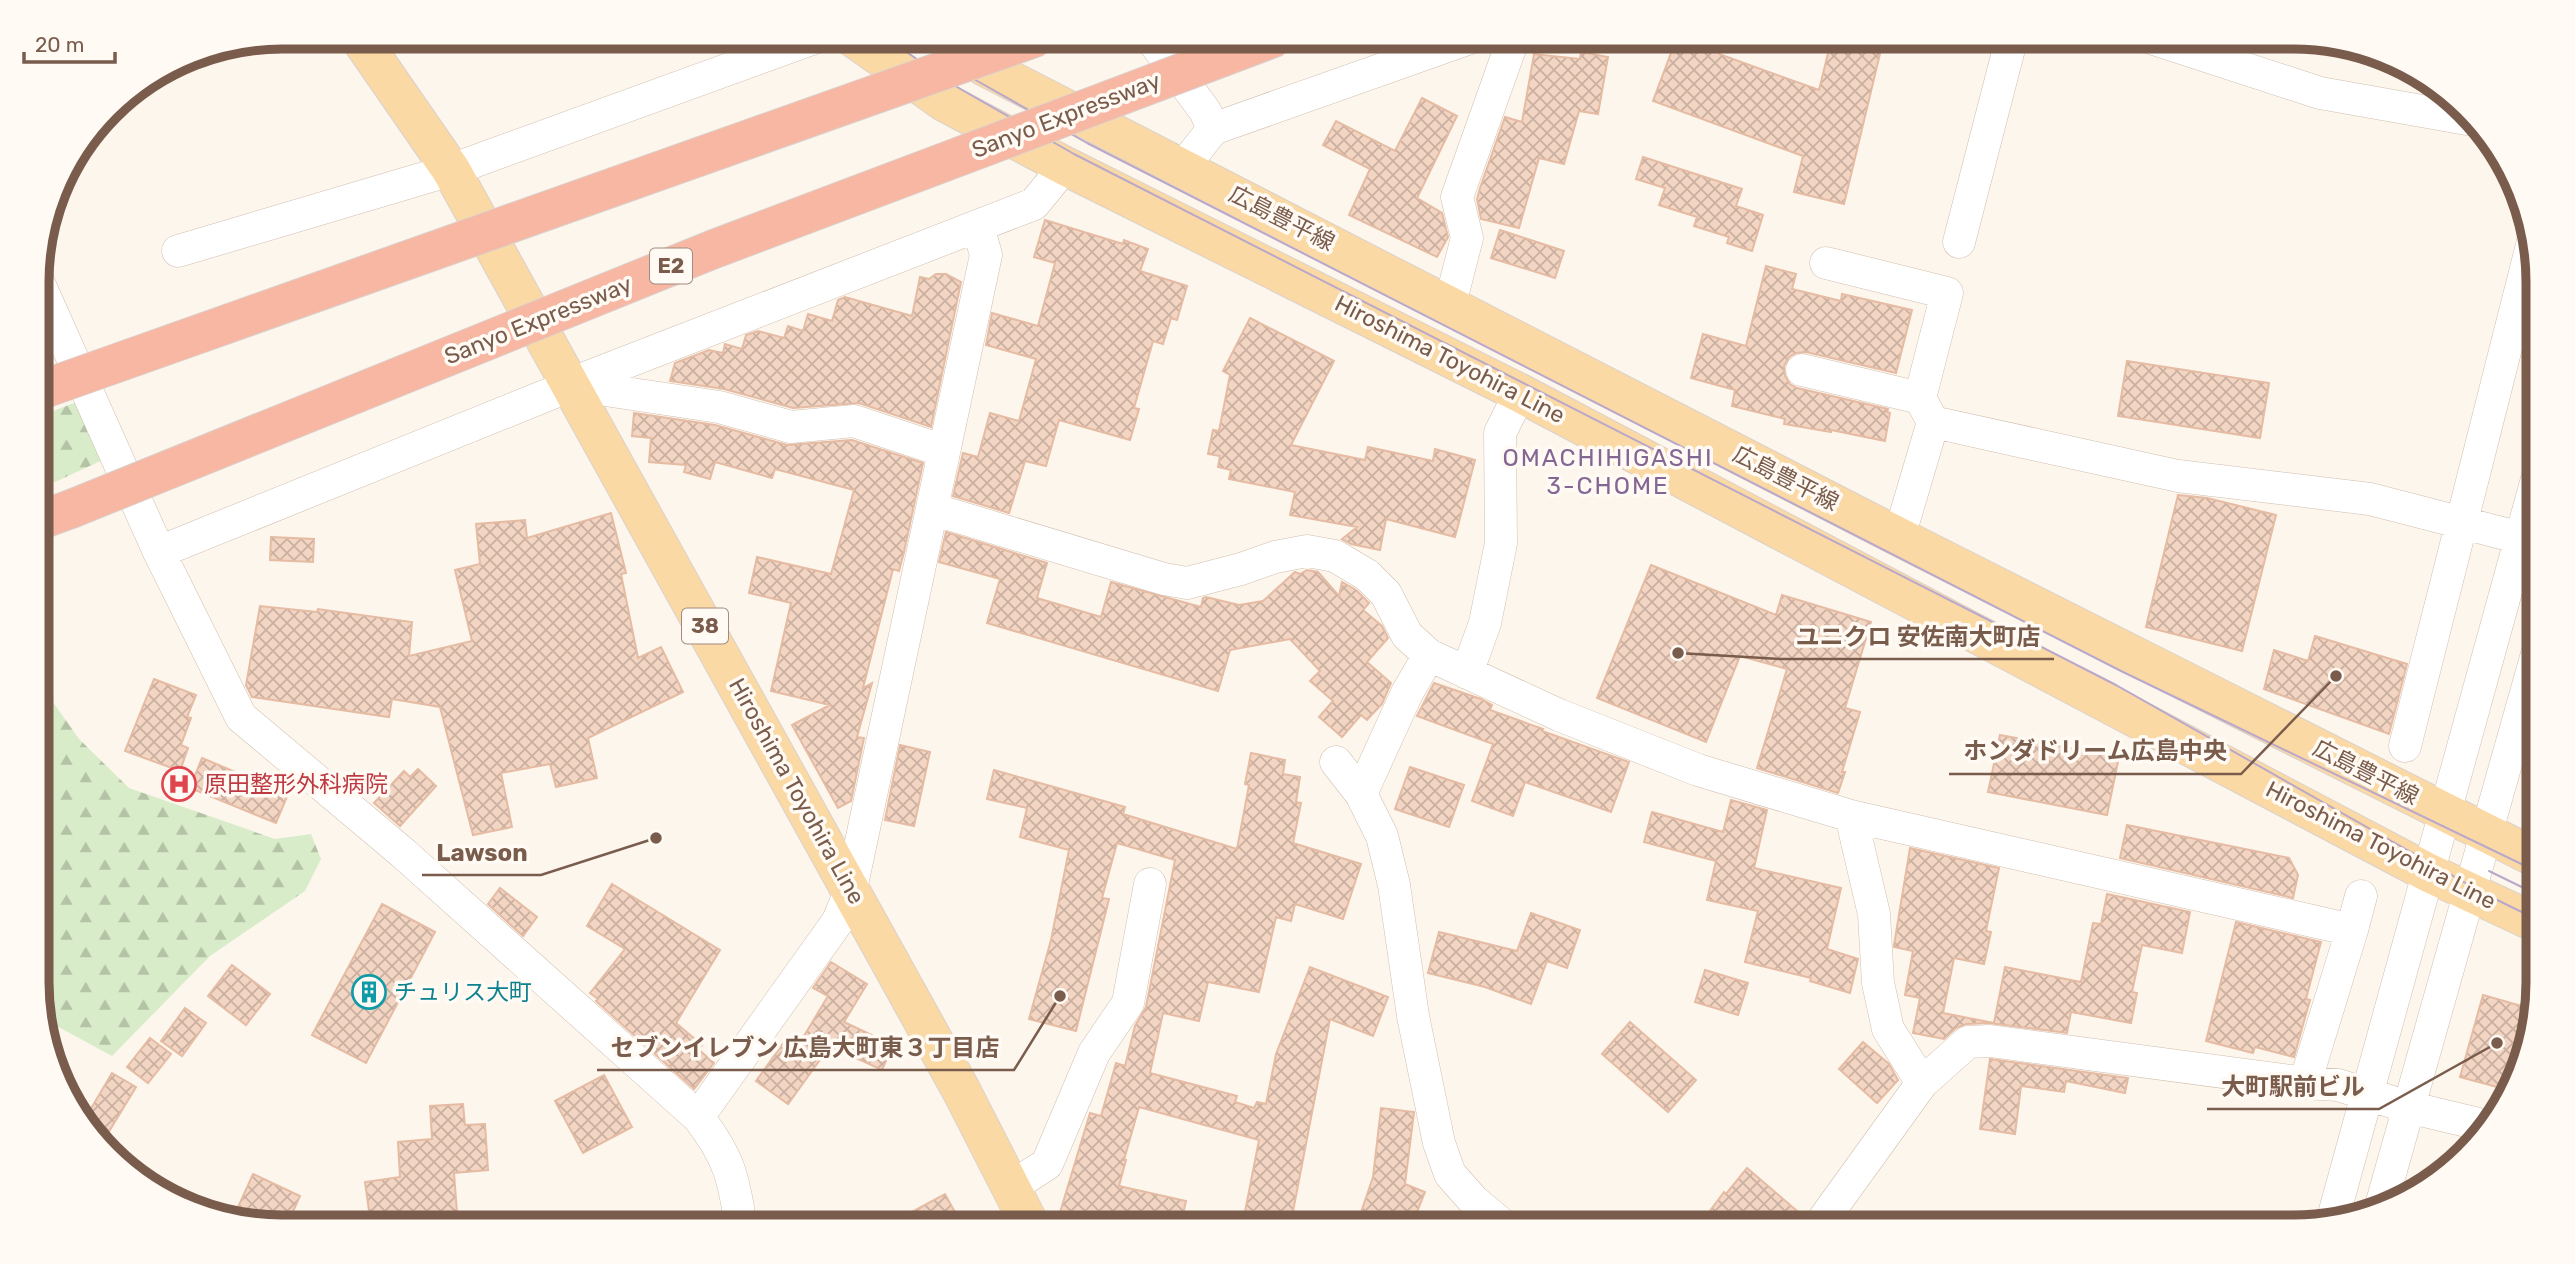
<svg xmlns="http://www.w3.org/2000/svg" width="2575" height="1264" viewBox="0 0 2575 1264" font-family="Rubik,'Noto Sans JP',sans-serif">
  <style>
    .forest { fill: url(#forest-firs) }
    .building { fill: url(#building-cross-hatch); stroke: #e6bba3; stroke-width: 2 }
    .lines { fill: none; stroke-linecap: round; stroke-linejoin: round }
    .minor-casing { stroke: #d1beb0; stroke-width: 33 }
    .major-casing { stroke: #dad1cd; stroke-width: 40 }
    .highway-casing { stroke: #dad1cd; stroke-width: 40 }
    .minor { stroke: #fff; stroke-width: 32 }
    .major { stroke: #fbd9a5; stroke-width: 38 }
    .highway { stroke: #f7b7a3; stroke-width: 38 }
    .tram { stroke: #b9a8c9; stroke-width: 2 }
    .highway-bridge-casing { stroke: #dad1cd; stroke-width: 40; stroke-linecap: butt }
    .highway-bridge { stroke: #f7b7a3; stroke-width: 38 }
    .labels { text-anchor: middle; stroke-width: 7; stroke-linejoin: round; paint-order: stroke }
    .shield { fill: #fffaf3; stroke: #a28b7f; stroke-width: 2 }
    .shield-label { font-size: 21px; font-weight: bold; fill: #7a5c4d }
    .street-label { font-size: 23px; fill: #7a5c4d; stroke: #fffaf3 }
    .health-label { font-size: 23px; fill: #be3a42; stroke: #fffaf3; text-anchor: start }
    .culture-label { font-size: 23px; fill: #0d838f; stroke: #fffaf3; text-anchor: start }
    .neighbourhood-label { font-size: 24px; letter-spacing: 2px; fill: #846695; stroke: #fffaf3 }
    .rim { fill: none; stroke: #7a5c4d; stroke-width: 9 }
    .leader { fill: none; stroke: #7a5c4d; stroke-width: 2.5 }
    .callout-dot { fill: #7a5c4d; stroke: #fffaf3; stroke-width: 2.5 }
    .callout-label { font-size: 24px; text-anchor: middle; font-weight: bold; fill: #7a5c4d; stroke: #fffaf3; stroke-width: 7; stroke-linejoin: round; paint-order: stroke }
  </style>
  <defs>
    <pattern id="forest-firs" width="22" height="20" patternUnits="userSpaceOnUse" patternTransform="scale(1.75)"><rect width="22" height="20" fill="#d8ecc9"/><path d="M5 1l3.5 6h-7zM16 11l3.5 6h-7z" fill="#b4c2a5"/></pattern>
    <pattern id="building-cross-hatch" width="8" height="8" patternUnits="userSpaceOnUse" patternTransform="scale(1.75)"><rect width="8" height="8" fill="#f3d5c3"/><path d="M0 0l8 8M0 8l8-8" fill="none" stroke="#cab0a1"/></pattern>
  </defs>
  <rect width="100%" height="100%" fill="#fdf6ec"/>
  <path class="forest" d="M84,399L107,458L55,482L38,485V417Z
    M38,667L48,695L79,739L129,788L275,839L311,834L321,859L305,891L210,956L112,1056L40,1017L39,1014V915L42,912L39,904Z"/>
  <path class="building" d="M1677,37H1725L1719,54L1819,90L1832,37H1884L1844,204L1794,192L1803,156L1653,101Z
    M1581,52L1608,57L1598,114L1579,111L1564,164L1539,158L1519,228L1481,219L1477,199L1480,188L1505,117L1522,122L1534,54L1580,59Z
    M1422,98L1457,116L1417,198L1442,213L1448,237L1437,257L1349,215L1370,169L1323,145L1336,121L1395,151Z
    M1643,157L1742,189L1736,206L1763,215L1752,251L1727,243L1729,237L1694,226L1697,217L1659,205L1665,188L1636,179Z
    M1045,220L1123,244L1124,240L1148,249L1140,271L1187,286L1177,320L1171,318L1163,344L1153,341L1134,408L1139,409L1130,440L1059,420L1046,466L1025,461L1009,513L953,496L963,453L978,457L990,413L1019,421L1036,359L986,345L992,313L1038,326L1055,263L1034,257Z
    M1500,230L1564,251L1555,278L1491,258Z
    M1766,266L1796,274L1792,289L1841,301L1842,294L1912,310L1896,373L1806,352L1796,353L1789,357L1784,366L1785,376L1790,384L1797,388L1888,409L1887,412L1890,413L1885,441L1831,430V432L1784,424L1785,419L1732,406L1735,390L1691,378L1703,334L1746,346Z
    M936,274H946L961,282L931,427L859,403L793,408L724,389L670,381L675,363L709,350L723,353L725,344L742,349L746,335L758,331L784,338L788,326L803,331L808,314L832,321L838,300L845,297L912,316L920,277L929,279Z
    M1250,318L1334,361L1291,445L1365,460L1368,447L1433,461L1435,449L1475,460L1455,537L1386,519L1380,550L1351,544L1342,539L1357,527L1290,515L1295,492L1229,479L1231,470L1218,467L1220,456L1208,454L1213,430L1219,431L1230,375L1223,371Z
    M2127,361L2269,383L2260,438L2118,416Z
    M634,413L715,425L787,445L852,440L923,463L904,552L899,571L893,569L863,688L872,683L857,737L864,738L851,801L838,808L792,725L830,705L771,691L791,603L749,593L757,557L831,574L854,490L775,469L772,478L715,462L710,479L684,472L686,465L649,462L651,438L632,436Z
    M2178,495L2207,498L2276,515L2242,651L2146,627Z
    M611,513L626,573L621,574L638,658L661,647L683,692L588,738L597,778L556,787L550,764L501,773L512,827L473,835L440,707L392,699L389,717L252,697L246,685L260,606L317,612L318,609L412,622L409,656L472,641L455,570L480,564L476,524L525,520L527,538Z
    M946,532L1047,563L1037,598L1101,617L1111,582L1201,607L1203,598L1206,597L1239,605L1263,601L1295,572L1300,574L1307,570L1318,572L1339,596L1342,582L1356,590L1369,603L1363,610L1382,626L1388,638L1367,662L1391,683L1382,704L1367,720L1361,715L1342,737L1319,717L1333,701L1310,681L1320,671L1290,639L1230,650L1218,691L987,623L1000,579L939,562Z
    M271,537L314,539L313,562L270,560Z
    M1651,565L1776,615L1782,595L1871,622L1845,708L1860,712L1842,772H1845L1838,793L1757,768L1787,669L1740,656L1706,742L1597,698Z
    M2315,636L2407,664L2389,734L2264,689L2274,650L2308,661Z
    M154,679L196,695L187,717L191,718L181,745L188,748L180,771L125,751Z
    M1434,683L1481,699L1492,705L1490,710L1543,729L1542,731L1629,762L1611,812L1525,782L1513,816L1472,801L1493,744L1417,716Z
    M2000,735L2119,757L2107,815L1988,792Z
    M900,745L930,752L914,826L885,820Z
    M1251,753L1285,760L1283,774L1300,777L1296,802L1301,803L1293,843L1361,864L1343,919L1295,904L1291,921L1276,917L1259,992L1208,982L1199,1021L1163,1013L1150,1073L1237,1096L1235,1102L1254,1108L1257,1102L1266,1104L1276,1054L1310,967L1388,997L1373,1036L1330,1019L1290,1227H1242L1259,1140L1139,1107L1124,1160H1126L1119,1186L1186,1201L1180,1227H1086L1058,1219L1090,1113L1101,1116L1116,1063L1125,1066L1135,1026L1146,1007L1175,860L1117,843L1102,898L1109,899L1076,1031L1029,1019L1051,940L1069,850L1020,837L1027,808L987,799L994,770L1125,807L1123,814L1237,849L1249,785L1245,784Z
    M202,758L288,794L276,823L190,788Z
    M1410,767L1464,785L1449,827L1395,809Z
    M418,769L436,786L400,826L374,803L404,771L410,777Z
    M1731,800L1767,810L1754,868L1841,888L1827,949L1858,959L1850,993L1810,981L1811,978L1745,962L1758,911L1707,900L1716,861L1644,842L1652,812L1723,832Z
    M2127,825L2289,858L2298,875L2293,898L2120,858Z
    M1910,848L1999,868L1986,931L1991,932L1984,964L1954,958L1943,1013L1994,1023L2005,967L2081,982L2093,923L2101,924L2107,894L2190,912L2182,953L2142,945L2132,992L2137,993L2131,1023L2071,1012L2067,1033L1989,1023L1966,1024L1956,1028L1944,1039L1913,1033L1920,998L1905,995L1913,951L1894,947V945Z
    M612,884L720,950L676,1023L702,1045L698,1049L714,1063L694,1089L596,1001L598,999L590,993L625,949L587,926Z
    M500,888L537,917L523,936L488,904Z
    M382,904L435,932L366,1063L312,1035Z
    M1531,913L1580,930L1567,968L1547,961L1531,1004L1485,987L1428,973L1439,932L1517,951Z
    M2236,922L2321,942L2306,999L2310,1000L2294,1057L2255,1047L2253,1053L2206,1041Z
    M831,962L867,984L844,1022L893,1045L882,1070L830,1046L788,1104L756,1081L787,1038L798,1046L828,996L813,988Z
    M232,965L270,994L246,1025L208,996Z
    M1705,970L1748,983L1738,1015L1695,1002Z
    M2483,995L2532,1009L2512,1091L2460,1077Z
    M185,1008L206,1023L182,1056L161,1041Z
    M1630,1022L1696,1080L1668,1112L1602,1054Z
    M150,1038L171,1054L148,1083L127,1067Z
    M1863,1042L1889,1064L1898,1080L1877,1103L1839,1069Z
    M1990,1059L2128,1078L2125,1093L2066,1081L2064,1092L2021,1086L2015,1134L1980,1129Z
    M112,1073L136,1087L102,1143L87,1131L83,1122Z
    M604,1075L632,1127L583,1153L555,1101Z
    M463,1104L465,1125L485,1124L488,1170L454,1173L458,1225L417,1227L416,1218L371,1225L365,1182L400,1177L398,1142L432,1139L430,1106Z
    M1381,1108L1414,1112L1405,1184L1425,1192L1411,1227H1356L1373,1177Z
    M1747,1168L1803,1216L1800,1227H1698L1724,1192L1726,1194Z
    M253,1174L300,1196L286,1227L234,1216Z
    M945,1194L963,1227H884Z"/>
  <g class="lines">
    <g class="minor-casing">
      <path id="minor" d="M1150,37L1205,111L1213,129
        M2148,37L2320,93L2467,119
        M1183,167L1213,129L1473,37
        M1959,242L2012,37
        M178,251L451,170L817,37
        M1826,263L1947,293L1920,398L1933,422L1899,537
        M37,279L159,552L241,717L403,853L698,1117C729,1157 734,1178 741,1227
        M1450,304L1467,238L1457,197L1514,37
        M1802,370L1920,398
        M572,385L719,407L791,427L854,421L944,451
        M1933,422L2178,476L2370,499L2521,538
        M932,509L1164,579L1187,583L1241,569L1275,557L1307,551L1335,556L1367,575L1386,594L1407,635L1429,655L1559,715L1698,770L1851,816L2352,930
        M159,552L572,385L583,379L1034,204L1065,166
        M1467,673L1485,623L1501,543L1500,433L1520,393
        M2405,746L2533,241
        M1336,762L1361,794L1382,836L1394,885L1413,1016L1439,1143L1450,1174L1473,1200L1505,1227
        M1361,794L1407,693L1429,655
        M1851,816L1874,914L1878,983L1888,1029L1922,1083
        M2305,1083L2352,930L2361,896
        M698,1117L838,921L851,889L986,255L978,226
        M1011,1187L1047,1164L1094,1053L1128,1003L1150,884
        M2382,1202L2537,654
        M2333,1218L2537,479
        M1818,1227L1922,1083L1968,1042L1990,1041L2305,1083L2338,1085L2408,1107L2483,1125"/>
    </g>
    <g class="major-casing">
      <path id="major" d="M359,37L451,170L961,1090L1031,1227
        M852,37L944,102L1065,166L1520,393L2427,872L2538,924
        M942,37L985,67L1899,537L2538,859"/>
    </g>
    <g class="highway-casing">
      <path id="highway" d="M38,521L71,509"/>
    </g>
    <use href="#minor" class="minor"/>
    <use href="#major" class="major"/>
    <use href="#highway" class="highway"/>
    <path class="tram" d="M885,37L957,87L1074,154L2116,685L2485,894L2538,920
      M912,37L972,78L1087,143L2123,672L2538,872
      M2489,871L2538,895"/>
    <g class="highway-bridge-casing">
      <path id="highway-bridge" d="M38,391L1037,37
        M71,509L714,249L1276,37"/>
    </g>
    <use href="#highway-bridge" class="highway-bridge"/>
  </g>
  <defs>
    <g id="hospital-ring" transform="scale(1.75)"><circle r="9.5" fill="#fffaf3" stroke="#e0444e" stroke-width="1.5"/><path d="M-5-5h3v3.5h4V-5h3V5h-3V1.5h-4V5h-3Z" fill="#e0444e"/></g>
    <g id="building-ring" transform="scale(1.75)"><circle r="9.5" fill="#fffaf3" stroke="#0f9aa8" stroke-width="1.5"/><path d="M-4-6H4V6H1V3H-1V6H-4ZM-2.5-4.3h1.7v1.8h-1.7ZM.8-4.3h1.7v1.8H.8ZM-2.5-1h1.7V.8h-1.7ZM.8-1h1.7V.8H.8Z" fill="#0f9aa8"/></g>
  </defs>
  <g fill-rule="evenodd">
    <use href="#hospital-ring" x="179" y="784"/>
    <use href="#building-ring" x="369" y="992"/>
  </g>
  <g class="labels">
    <g class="shield">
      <rect x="650" y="248.5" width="42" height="35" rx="5"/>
      <rect x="682" y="608.5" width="46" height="35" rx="5"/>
    </g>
    <g class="shield-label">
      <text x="671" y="273">E2</text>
      <text x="705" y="633">38</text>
    </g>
    <g class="street-label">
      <text transform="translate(1066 115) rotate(-21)" y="8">Sanyo Expressway</text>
      <text transform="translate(1282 218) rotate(27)" y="8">広島豊平線</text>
      <text transform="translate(538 320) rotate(-22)" y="8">Sanyo Expressway</text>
      <text transform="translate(1450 359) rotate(27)" y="8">Hiroshima Toyohira Line</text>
      <text transform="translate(1786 478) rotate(27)" y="8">広島豊平線</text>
      <text transform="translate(2366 772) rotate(27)" y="8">広島豊平線</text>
      <text transform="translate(797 791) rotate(61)" y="8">Hiroshima Toyohira Line</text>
      <text transform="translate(2381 845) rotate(27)" y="8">Hiroshima Toyohira Line</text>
    </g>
    <g class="health-label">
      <text x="204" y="792">原田整形外科病院</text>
    </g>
    <g class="culture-label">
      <text x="394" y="1000">チュリス大町</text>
    </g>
    <g class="neighbourhood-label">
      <text x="1608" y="466">OMACHIHIGASHI<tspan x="1608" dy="28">3-CHOME</tspan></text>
    </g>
  </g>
  <path d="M0 0H2575V1264H0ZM282 49H2293A233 233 0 0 1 2526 282V982A233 233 0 0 1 2293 1215H282A233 233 0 0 1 49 982V282A233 233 0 0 1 282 49Z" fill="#fffaf3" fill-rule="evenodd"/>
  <path class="rim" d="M282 49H2293A233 233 0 0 1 2526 282V982A233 233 0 0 1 2293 1215H282A233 233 0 0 1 49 982V282A233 233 0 0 1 282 49Z"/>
  <path class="leader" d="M1678 653L1781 659H2054M2336 676L2241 774H1949M656 838L541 875H422M1060 996L1014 1070H597M2497 1043L2379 1109H2207"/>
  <g class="callout-dot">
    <circle cx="1678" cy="653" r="7"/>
    <circle cx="2336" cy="676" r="7"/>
    <circle cx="656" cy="838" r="7"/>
    <circle cx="1060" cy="996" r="7"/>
    <circle cx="2497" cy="1043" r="7"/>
  </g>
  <g class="callout-label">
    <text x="1918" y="645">ユニクロ 安佐南大町店</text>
    <text x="2095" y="759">ホンダドリーム広島中央</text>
    <text x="482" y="861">Lawson</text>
    <text x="805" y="1056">セブンイレブン 広島大町東３丁目店</text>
    <text x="2293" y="1095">大町駅前ビル</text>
  </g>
  <path d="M24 52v10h91v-10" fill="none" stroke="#7a5c4d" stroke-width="3.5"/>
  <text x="35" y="52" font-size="21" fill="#7a5c4d" stroke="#fffaf3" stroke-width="5" paint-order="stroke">20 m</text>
</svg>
